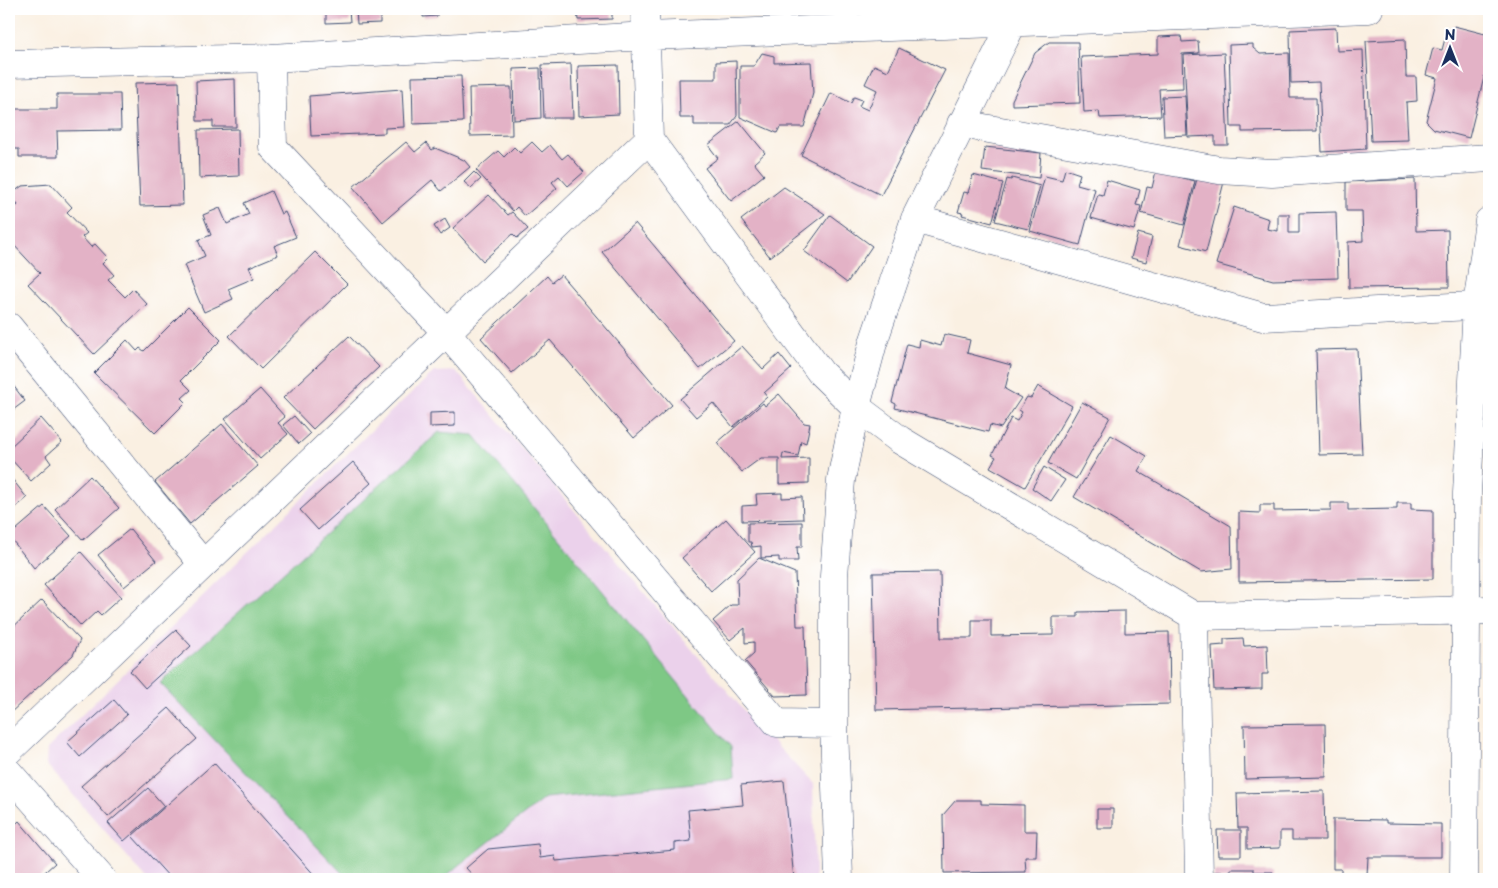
<svg xmlns="http://www.w3.org/2000/svg" width="1498" height="888" viewBox="0 0 1498 888" font-family="'Playpen Sans',sans-serif">
  <style>
    .built { fill: #ebd1eb }
    .pitch { fill: #7ec885; stroke: #4c7c72 }
    .building { fill: #e3b2c6 }
    .lines { fill: none; stroke-linecap: round; stroke-linejoin: round }
    .minor-casing { stroke: #3c4c72; stroke-width: 29 }
    .minor { stroke: #fff; stroke-width: 28 }
  </style>
  <rect width="100%" height="100%" fill="#fff"/>
  <filter id="ink" filterUnits="userSpaceOnUse"><feTurbulence type="fractalNoise" baseFrequency=".02" numOctaves="2"/><feDisplacementMap in="SourceGraphic" scale="10" xChannelSelector="R" yChannelSelector="G"/><feConvolveMatrix kernelMatrix="1 2 1 2 8 2 1 2 1" color-interpolation-filters="sRGB"/></filter>
  <filter id="wash" filterUnits="userSpaceOnUse"><feTurbulence type="fractalNoise" baseFrequency=".0096" numOctaves="4" result="noise"/><feDisplacementMap in="SourceGraphic" scale="20" xChannelSelector="R" yChannelSelector="G"/><feGaussianBlur stdDeviation="1.12" result="paint"/><feColorMatrix in="noise" values="0 0 0 0 0 0 0 0 0 0 0 0 0 0 0 0 0 1.4 0 .05"/><feComposite in="paint" operator="in"/></filter>
  <g filter="url(#wash)">
    <rect width="100%" height="100%" fill="#faf0e2"/>
    <path class="built" d="M456,371L746,713L813,784L815,879H147L46,764L47,749L382,420L434,372Z"/>
    <path class="pitch" d="M439,432L474,435L731,747L733,779L545,798L442,879H348L160,683Z"/>
    <g id="blocks">
      <path class="building" d="M326,9H349L350,22L326,23Z
        M356,9H380V23L357,24Z
        M423,9H437V16L423,17Z
        M577,9H612V19L578,20Z
        M1454,26L1489,35V57L1469,138L1434,129L1426,121L1437,78L1426,75L1433,48L1442,50L1446,35L1452,36Z
        M1336,28L1337,51L1363,50L1366,149L1322,152L1319,82L1291,83L1290,30Z
        M1181,36L1182,42L1198,41L1199,53L1182,54L1183,88L1159,89L1161,116L1100,118L1099,111L1084,112L1081,57L1158,54V37Z
        M1405,39L1406,77H1416L1417,101L1406,102L1408,140L1371,141L1366,41Z
        M1049,42H1078L1080,103L1012,105V100L1035,53Z
        M1253,44V48L1260,54L1289,53L1290,98H1316L1317,131L1242,132V127H1231L1229,45Z
        M899,48L945,70L881,195L801,155L831,93L851,103L854,97L862,100L859,106L868,110L877,90L865,84L874,65L888,71Z
        M762,53L774,56V63L811,62L813,93L804,127H780L777,133L740,117V66H754Z
        M1224,53L1228,145H1215V136L1188,137L1184,55Z
        M736,61L737,116L730,125H694V118H680L679,79H716V62Z
        M571,64L573,118H544L542,65Z
        M618,65L619,114L579,116L578,66Z
        M540,68L541,118L514,120L513,69Z
        M461,76L463,122L413,124L412,77Z
        M235,79L236,127H213V121H197L196,81Z
        M179,82L183,205L140,206L135,83Z
        M511,87L512,135L470,136L469,88Z
        M402,89L404,127L385,128V133L311,136L309,96Z
        M57,94H120L121,130L57,131L58,157H19V149H9V109H57Z
        M1185,96L1187,135L1164,136L1162,97Z
        M739,121L765,153L754,163L764,175L731,201L705,168L718,158L708,145Z
        M238,129L239,176L199,178L198,130Z
        M406,142L415,152L426,143L432,150L435,148L464,160L470,167L441,191L432,180L383,222L353,187Z
        M532,142L542,152L550,145L562,159L568,154L584,172L568,186L559,176L552,182L557,188L525,216L517,207L513,211L476,170L498,151L504,157L514,147L520,153Z
        M985,147L1041,153L1039,178L982,171Z
        M1065,169L1080,174L1077,184L1095,189L1080,245L1030,231L1045,176L1062,180Z
        M1156,171L1195,181L1184,225L1141,213L1147,187L1152,188Z
        M1199,171L1225,178L1206,252L1180,245Z
        M474,172L481,179L471,188L464,182Z
        M973,175L1003,183L992,223L962,215L963,213L958,212L964,192L968,193Z
        M1012,178L1040,186L1028,229L995,221L1007,179L1011,180Z
        M1415,179L1416,231L1448,230L1449,287L1349,288L1348,242L1363,241L1362,211H1346V182Z
        M1107,180L1140,190L1136,205L1141,206L1134,230L1091,218L1098,194L1103,195Z
        M51,184L72,207L67,212L87,233L82,237L91,247L95,244L108,258L103,263L114,275L108,280L125,297L133,289L147,304L94,354L28,284L40,273L12,243L15,240L9,234V213L18,205L10,195L22,186Z
        M784,187L825,214L770,257L741,220Z
        M271,191L281,214L285,212L296,237L274,246L278,255L249,267L254,278L228,289L233,299L204,312L184,265L205,256L198,240L211,235L203,215L220,208L227,224L249,214L244,203Z
        M489,195L508,215L512,212L528,229L517,238L513,234L483,261L453,228Z
        M1234,207L1269,219L1267,229L1278,231V214H1289V233H1299V213L1336,212L1338,278L1273,280L1216,264Z
        M830,215L872,246L847,283L804,251Z
        M445,219L450,228L440,235L434,226Z
        M635,223L734,341L700,369L602,252Z
        M1138,233L1152,237L1146,262L1131,258Z
        M315,252L347,284L261,369L229,336Z
        M561,275L672,405L634,438L550,340L512,373L481,338L547,276L552,282Z
        M188,307L221,340L181,380L191,390L182,398L186,402L155,433L94,373L127,340L137,351L140,348L144,351Z
        M944,334L970,340L967,353L1011,365L1005,389L1021,398L1001,428L990,425L988,432L895,408L896,404L892,402L907,344L919,347L920,340L941,346Z
        M349,336L379,367L313,429L283,398Z
        M742,346L763,369L779,354L791,369L764,393L767,397L733,427L713,403L696,417L680,399Z
        M1357,349L1362,454L1319,455L1316,350Z
        M9,380L25,401L9,413Z
        M1038,386L1072,406L1025,487L990,467L996,457L992,455L1011,418L1017,421L1022,412L1019,410L1027,397L1031,398Z
        M260,389L285,417L278,423L288,434L260,459L225,419Z
        M779,394L804,423L810,424L806,443L801,441L798,456L783,453L782,459L809,458V483L779,484V458H761L742,472L717,443L763,403L765,406Z
        M1082,402L1110,417L1076,479L1048,463Z
        M455,412V426L430,427V413Z
        M294,416L310,434L299,444L283,425Z
        M41,418L62,442L46,456L51,463L31,481L9,457V448Z
        M222,424L258,466L190,524L155,482Z
        M1111,435L1147,456L1138,471L1231,526L1232,569L1201,572L1074,497Z
        M353,462L371,483L318,530L300,510Z
        M1044,467L1065,480L1051,501L1032,488Z
        M9,475L27,498L9,513Z
        M90,476L119,508L83,540L55,509Z
        M782,493V498L802,497L803,519L742,521V506L757,505L756,494Z
        M1331,503H1348V510L1397,509V503H1411V509L1433,510V579L1239,582V512L1260,513V505H1274V511L1331,510Z
        M44,506L71,536L34,568L9,536Z
        M726,519L755,552L711,591L682,558Z
        M802,522V547H797L798,561H779V557L761,558V546L752,547L751,542H748V523Z
        M130,529L156,561L124,587L98,555Z
        M81,552L121,597L101,615L97,611L81,626L44,585Z
        M759,558L795,573L797,626H805L807,695L775,696L745,661L754,653V642L745,643V628L730,640L713,621L731,605H738L737,579Z
        M940,572L941,638H972V620H991V636L1053,635V617H1078V612L1125,611V633L1169,632L1170,704L876,710L873,573Z
        M42,600L80,640L73,655L9,714V631Z
        M176,630L191,646L145,688L130,671Z
        M1243,638L1244,646L1267,645L1268,674H1262V689L1214,690L1212,646L1224,645V639Z
        M114,700L127,715L80,757L67,742Z
        M169,708L197,739L108,817L81,786Z
        M1325,724L1326,777L1245,779L1244,725Z
        M214,763L318,879H171L132,836Z
        M784,781L794,879H476L466,868L488,849L538,844L540,858L555,856L556,861L675,850V843L691,841L688,810L743,805L741,785Z
        M148,788L164,806L124,841L108,823Z
        M1324,791L1325,840H1292V831H1280V848L1247,849V828H1238L1237,793Z
        M956,800H981V804L1024,805V831H1037L1036,857H1025L1026,872L944,873L943,815Z
        M1097,809H1113V828H1097Z
        M1333,819L1386,820V823L1441,824V857H1368L1367,875H1341V869H1333Z
        M19,821L55,863L37,879H9V830Z
        M1217,830H1241V856H1218Z
        M1231,869H1254V872H1273V879H1214V872H1231Z"/>
    </g>
  </g>
  <g filter="url(#ink)">
    <use href="#blocks" fill-opacity="0" stroke="#3c4c72" stroke-width="1"/>
    <g class="lines">
      <g class="minor-casing">
        <path id="minor" d="M645,9L649,139L821,373L856,407L900,440L1194,616L1489,610
          M271,58L273,147L446,332L777,723L834,724
          M9,64L271,58L647,36L1369,9
          M961,124L1219,170L1272,173L1489,158
          M915,219L1263,317L1489,305
          M9,327L203,564
          M1194,616L1199,879
          M9,750L649,139
          M9,773L102,879
          M839,879L834,724V576L841,480L856,407L873,343L915,219L1019,10
          M1464,879L1467,493L1477,306L1489,221"/>
      </g>
      <use href="#minor" class="minor"/>
    </g>
  </g>
  <rect width="1498" height="888" fill="none" stroke="#fff" stroke-width="30"/>
  <g transform="translate(1450 48)" stroke="#ffffff" stroke-width="4" paint-order="stroke">
  <path d="M0-4L9 19L0 12L-9 19Z" fill="#1b2f5e"/>
  <text y="-8" font-size="14" font-weight="bold" text-anchor="middle" fill="#1b2f5e">N</text>
  </g>
</svg>
